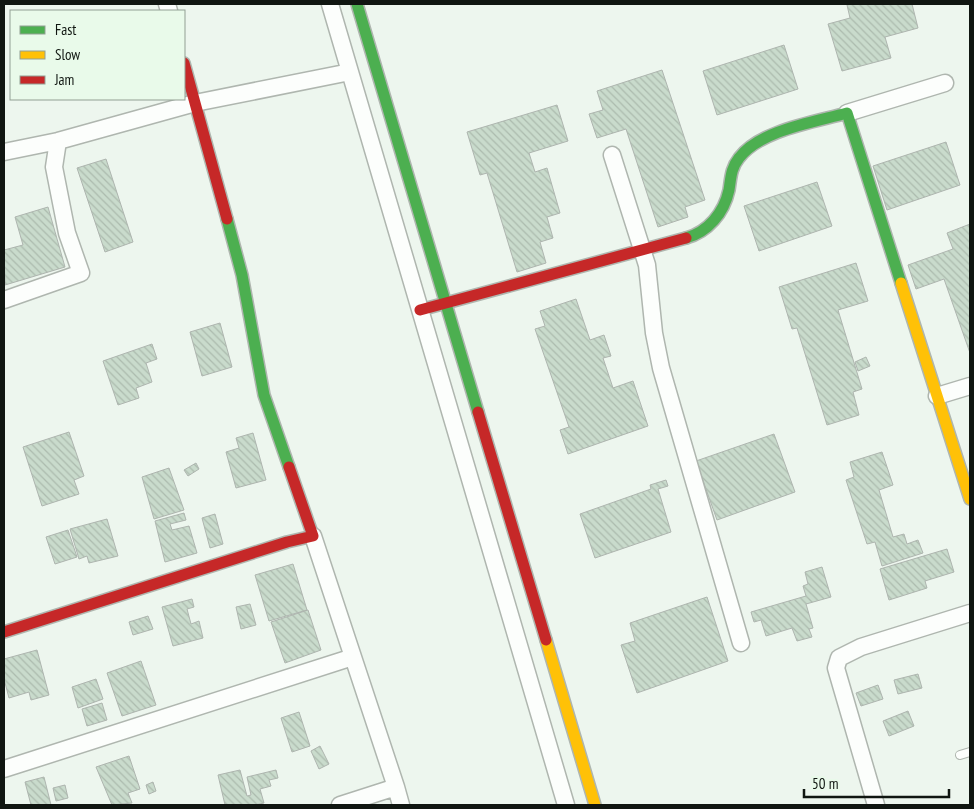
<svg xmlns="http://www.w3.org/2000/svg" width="974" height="809" viewBox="0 0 974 809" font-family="'PT Sans Narrow',sans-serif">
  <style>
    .building { fill: url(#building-back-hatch); stroke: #aeb5af }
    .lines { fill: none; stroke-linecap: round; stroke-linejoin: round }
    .lane-casing { stroke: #afb6af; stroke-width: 10 }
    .street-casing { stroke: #afb6af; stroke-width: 19 }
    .fast-casing { stroke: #afb6af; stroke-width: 14 }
    .slow-casing { stroke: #afb6af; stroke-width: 14 }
    .jam-casing { stroke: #afb6af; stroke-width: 14 }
    .lane { stroke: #fcfefc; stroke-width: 8 }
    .street { stroke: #fcfefc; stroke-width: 16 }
    .fast { stroke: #4caf50; stroke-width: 11 }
    .slow { stroke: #ffc107; stroke-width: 11 }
    .jam { stroke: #c62828; stroke-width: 11 }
  </style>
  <defs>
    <pattern id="building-back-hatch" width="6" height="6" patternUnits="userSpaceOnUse" patternTransform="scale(1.25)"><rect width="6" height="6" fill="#c9dbcc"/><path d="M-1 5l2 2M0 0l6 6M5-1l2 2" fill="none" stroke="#acbbae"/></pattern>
  </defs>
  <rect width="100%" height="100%" fill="#edf6ee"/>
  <path class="building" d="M852,4H912L918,28L885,37L891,58L842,71L828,24L850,18L847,5Z
    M784,45L798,89L717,115L703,71Z
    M662,70L705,200L685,207L688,217L658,227L626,129L597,138L589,114L603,110L597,91Z
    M557,105L568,141L529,153L535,172L547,168L560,213L547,217L553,238L540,242L546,263L517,272L487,173L480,175L467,132Z
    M946,142L960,185L887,210L873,166Z
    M106,159L133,242L105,252L77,168Z
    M817,182L832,226L759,251L744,206Z
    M48,207L65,267L5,285L4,250L23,245L15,217Z
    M970,224V353L944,279L916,289L908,265L953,249L947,233Z
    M856,263L868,301L838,310L862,389L853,392L859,415L827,425L797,328L792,329L779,287Z
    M576,299L590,340L604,335L611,356L603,358L613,388L633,381L648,426L568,454L560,430L569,427L535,329L545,326L540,311Z
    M220,323L232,367L202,376L190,332Z
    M152,344L157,359L146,363L152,382L136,388L139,398L118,405L103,361Z
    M866,357L870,366L858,371L855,362Z
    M69,432L84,476L74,480L79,494L42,506L23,447Z
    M253,433L266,480L236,488L226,452L239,448L236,438Z
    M774,434L795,492L717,520L696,461Z
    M882,452L893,485L879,490L893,537L904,534L907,544L918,540L923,553L882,566L875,542L867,544L846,480L854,477L850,462Z
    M196,463L199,469L188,476L184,470Z
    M169,468L184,510L154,519L142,477Z
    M666,480L668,486L658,489L671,532L595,558L580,514L651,489L650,485Z
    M184,513L186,520L170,524L172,530L189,526L197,553L165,562L155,521Z
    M215,514L223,544L210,548L202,518Z
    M107,519L118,556L89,563L87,556L79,559L70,529Z
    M68,530L77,557L55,564L46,537Z
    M947,549L954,572L925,581L927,588L889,600L880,569Z
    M293,564L307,610L269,621L255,575Z
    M822,567L831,597L806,604L813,628L809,629L812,637L797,641L792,628L766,636L761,620L754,622L751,612L806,596L803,586L808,584L805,572Z
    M707,597L728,661L637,693L621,645L635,641L630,623Z
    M192,599L194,607L187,609L191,624L199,621L203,638L173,646L162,607Z
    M250,604L256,625L241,629L236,607Z
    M308,610L321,650L285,663L271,622Z
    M148,616L153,629L133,635L129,622Z
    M37,650L49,695L31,700L29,692L9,698L4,679V659Z
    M141,661L156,705L122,716L107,673Z
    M918,674L922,688L898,694L894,680Z
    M96,679L103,699L78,708L72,687Z
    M878,685L883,699L861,706L856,693Z
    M102,703L107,720L87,726L82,709Z
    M908,711L914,726L889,736L883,721Z
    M299,712L310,746L292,752L281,718Z
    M320,746L329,764L319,769L311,751Z
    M129,756L140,789L128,793L132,803L112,805L96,767Z
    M240,770L247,796L251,795L247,777L276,770L278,778L269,780L271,786L260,789L264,803L255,805H225L218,775Z
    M44,777L51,805H31L25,782Z
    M153,782L156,791L149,794L146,785Z
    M65,785L68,798L56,801L53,788Z"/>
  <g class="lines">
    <g class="lane-casing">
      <path id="lane" d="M960,755L970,752"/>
    </g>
    <g class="street-casing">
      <path id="street" d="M167,4L169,11
        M330,4L566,805
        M847,113L945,83
        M4,152L58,141L195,103L350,72
        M612,155L647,265L654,333L661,368L741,643
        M4,300L81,273L67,233L54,167L58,141
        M937,396L970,386
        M4,769L353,657L313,536
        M396,787L401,805
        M340,805L396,787L353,657
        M876,805L836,668L839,658L861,647L970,613"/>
    </g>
    <g class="fast-casing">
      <path id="fast" d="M357,4L478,412
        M227,219L242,275L264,395L289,467
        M686,238C708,232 724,213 729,190C731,177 731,168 739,158C760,130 815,122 847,113L901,283"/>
    </g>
    <g class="slow-casing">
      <path id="slow" d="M901,283L970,499
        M546,640L595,805"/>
    </g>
    <g class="jam-casing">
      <path id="jam" d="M184,63L227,219
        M420,310L686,238
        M478,412L546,640
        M4,632L287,542L313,536L289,467"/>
    </g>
    <use href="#lane" class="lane"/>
    <use href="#street" class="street"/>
    <use href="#fast" class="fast"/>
    <use href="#slow" class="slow"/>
    <use href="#jam" class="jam"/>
  </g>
  <rect width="974" height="809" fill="none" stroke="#101611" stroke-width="10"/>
  <rect x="10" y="10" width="175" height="90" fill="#e9faea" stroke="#929f93"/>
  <rect x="20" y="26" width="25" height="8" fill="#4caf50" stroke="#929f93"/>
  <text x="55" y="35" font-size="15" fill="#101611">Fast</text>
  <rect x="20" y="51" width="25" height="8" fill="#ffc107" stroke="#929f93"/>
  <text x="55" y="60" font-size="15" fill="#101611">Slow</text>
  <rect x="20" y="76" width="25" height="8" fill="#c62828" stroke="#929f93"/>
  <text x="55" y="85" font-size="15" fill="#101611">Jam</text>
  <path d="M804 789v8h145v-8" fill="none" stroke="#101611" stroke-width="2.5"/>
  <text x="812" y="789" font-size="15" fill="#101611" stroke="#e9faea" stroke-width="4" paint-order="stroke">50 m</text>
</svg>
